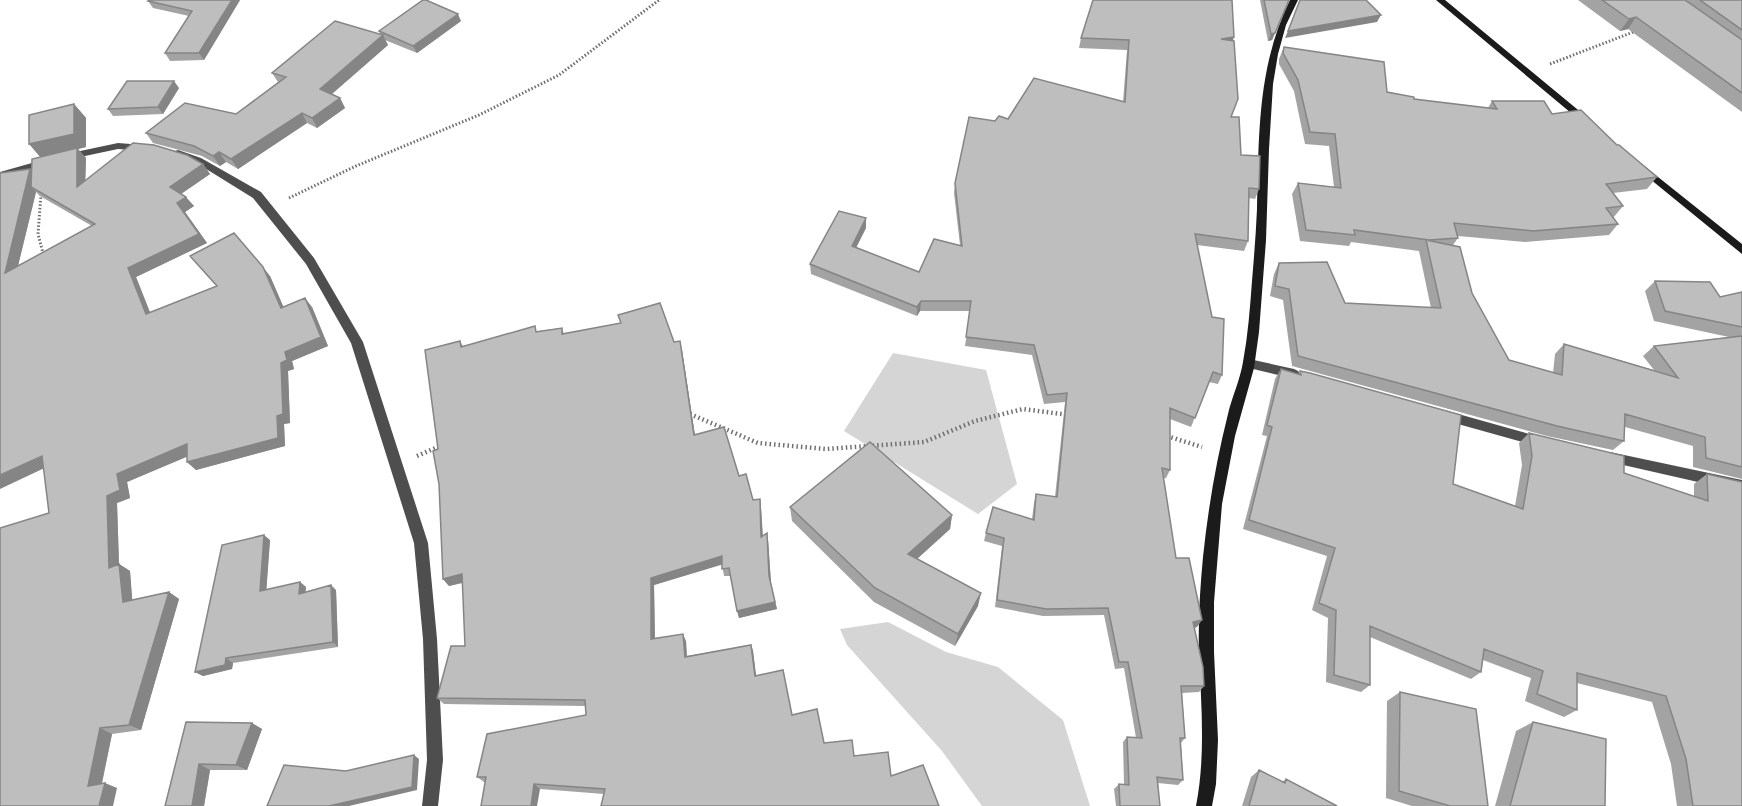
<svg xmlns="http://www.w3.org/2000/svg" width="1742" height="806" viewBox="0 0 1742 806" font-family="'Roboto Condensed',sans-serif">
  <style>
    .green { fill: #d5d5d5 }
    .lines { fill: none; stroke-linecap: round; stroke-linejoin: round }
    .path-far1 { stroke: #707070; stroke-width: 3; stroke-dasharray: 1.5 2; stroke-linecap: butt }
    .path { stroke: #707070; stroke-width: 4.5; stroke-dasharray: 1.5 3; stroke-linecap: butt }
    .street { fill: #4e4e4e; fill-rule: evenodd }
    .secondary { fill: #1b1b1b; fill-rule: evenodd }
    .wall { fill: #a3a3a3; fill-rule: evenodd }
    .shaded-wall { fill: #858585 }
    .building { fill: #bebebe; stroke: #858585; stroke-width: 1.5 }
  </style>
  <rect width="100%" height="100%" fill="#fff"/>
  <path class="green" d="M893,353L986,370L1017,484L978,514L844,431Z
    M888,622L946,652L998,667L1063,720L1090,806H982L942,751L847,645L840,629Z"/>
  <g class="lines">
    <path class="path-far1" d="M1550,64L1636,31
      M41,194L38,234L44,257
      M289,198L356,166L479,115L559,75L659,0"/>
    <path class="path" d="M690,414L758,443L826,449L924,442L975,421L1023,409L1069,415
      M1167,436L1202,447
      M417,456L440,446"/>
    <path class="street" d="M118,143L143,145L148,148L143,151L118,149L66,160L61,157L66,154Z
      M178,150L201,158L261,192L314,258L363,342L428,543L437,639L443,760L438,806H422L427,760L423,639L414,543L351,343L306,264L253,198L195,162L175,155V151Z
      M46,159L49,160V164L0,178V172Z
      M1249,359L1294,369L1298,371L1300,374L1298,377L1294,379L1245,367L1243,364L1245,361Z
      M1444,410L1540,437L1544,438L1546,442L1544,446L1540,447L1440,419L1438,415L1440,411Z
      M1610,452L1742,480V492L1610,462L1606,461L1604,457L1606,453Z"/>
    <path class="secondary" d="M1290,0H1298L1286,25L1278,54L1273,84L1269,149L1266,240L1259,332L1254,368L1235,436L1222,504L1214,602V652L1218,740L1216,784L1212,806H1196C1206,754 1201,704 1199,652C1198,621 1200,589 1203,557C1208,509 1216,462 1228,414C1232,397 1240,380 1243,362C1248,335 1250,308 1252,281C1254,257 1256,233 1257,209C1259,136 1257,67 1290,0Z
      M1436,0H1445L1589,119V123H1583Z
      M1643,165L1742,244V254L1639,170L1638,168Z"/>
  </g>
  <path class="wall" d="M150,0H240L204,60L170,61L165,53L189,16L153,8L148,1Z
    M1260,0H1289L1272,40L1268,41Z
    M1578,0H1742V112L1628,29L1620,31Z
    M461,21L417,53L385,40L388,45L332,94L340,98L345,108L317,128L307,123L238,169L226,162L220,166L202,156L153,143L146,133L236,114L278,82L272,73L380,34L379,31Z
    M1081,38L1233,41L1231,117L1241,155L1259,189L1255,199L1249,198L1248,241L1244,251L1197,245L1222,375L1218,384L1209,382L1191,427L1170,419V470L1166,478H1163L1176,558L1197,627L1194,628L1204,686L1199,692L1182,693L1185,738L1181,743L1183,780L1178,785L1158,783L1160,806H1116L1114,789L1119,784H1124L1123,742L1127,737L1136,738L1124,668L1115,669L1104,615L1043,616L995,607L1002,546L984,541L986,533L1032,519L1034,503L1036,494L1055,497L1065,402L1044,404L1032,355L965,346L970,311H920L917,316L811,274L810,264L866,228L856,247L919,272L960,245L954,193L955,183L995,121L1123,102L1127,50L1079,48Z
    M1284,47L1387,92L1414,99L1488,108L1492,101L1552,114L1617,145L1657,177L1647,189L1613,193L1623,206L1613,218L1618,224L1609,235L1525,242L1458,236V238L1453,245L1472,293L1509,360L1553,373L1555,354L1564,344L1654,370L1643,356L1654,346L1729,337L1654,321L1645,291L1655,281L1720,297L1742,292V479L1693,467V446L1625,427L1624,441L1613,450L1547,436L1292,366L1283,300L1270,296L1274,274L1279,263L1345,303L1431,308L1419,251L1351,242L1349,246L1300,241L1292,194L1298,183L1334,187L1329,146L1305,144L1294,91L1279,64V59Z
    M179,88L163,114L113,116L108,109Z
    M74,104L86,118V147L78,149L86,158L85,180L203,164L210,174L181,194L194,206L185,212L207,243L136,277L150,312L270,276L283,307H312L328,346L292,361L294,369L288,371L290,423L284,424L285,446L196,470L187,462V456L127,482L130,498L117,503L119,564L130,571L132,600L169,592L179,599L141,730L112,734L102,784L117,788L0,806L49,513L44,468L0,173L32,171ZM36,192L40,196L92,226L18,266Z
    M562,328L564,334L674,342L682,350L695,435L739,476L753,500L760,499L761,507L763,536L768,540L771,582L777,609L739,618L730,576H724L722,564L654,585L655,639L686,641L687,656L751,645L753,651L756,676L792,715L824,743L854,756L891,776L939,806L604,794L540,789L484,782L477,777L586,715L585,706L444,704L437,698L465,646L463,583L449,586L443,579L438,449L460,341L463,346L537,331Z
    M1281,369L1298,375L1300,371L1453,484L1515,506L1522,465L1519,443L1529,433L1624,473L1694,496V484L1707,474L1742,806H1677L1671,764L1652,702L1577,683V710L1564,717L1525,701L1531,678L1483,660L1481,672L1471,679L1370,637V685L1361,692L1326,682L1328,618L1312,610L1327,556L1243,529L1267,436L1262,435L1275,379Z
    M790,507L952,515L950,529L917,559L978,606L955,646L874,602L792,521Z
    M270,540L266,590L300,582L306,587L305,592L336,590L338,647L233,663L232,669L203,676L195,672Z
    M1400,692L1488,806H1412L1386,798L1387,701Z
    M186,722L252,723L262,729L247,770H210L204,806H165Z
    M1533,722L1605,806H1495L1516,731Z
    M1259,770L1282,782L1286,779L1337,806H1242L1251,777Z"/>
  <path class="shaded-wall" d="M232,0H240L204,60L199,53Z
    M1289,0L1272,40L1268,41L1271,34Z
    M458,14L461,21L417,53L413,46Z
    M1381,15L1377,22L1285,38L1288,31Z
    M1636,17L1628,29L1620,31L1629,19Z
    M383,35L388,45L326,99L320,89Z
    M1234,37L1231,47L1221,39Z
    M174,81L179,88L163,114L158,107Z
    M340,98L345,108L317,128L312,118Z
    M74,104L86,118V147L78,149L86,158L85,196L41,158L29,144Z
    M302,113L307,123L238,169L231,159Z
    M219,152L226,162L220,166L213,156Z
    M203,164L210,174L178,196L170,187Z
    M30,169L39,179L31,187L36,192L14,282L5,273Z
    M186,197L194,206L185,212L207,243L136,277L154,323L146,314L128,268L177,203Z
    M866,218V228L852,256V246Z
    M263,267L270,276L288,317L281,308Z
    M305,298L312,307L328,346L292,361L294,369L288,371L290,423L284,424L285,446L196,470L187,462L277,416L281,363Z
    M921,301L920,311L917,316V307Z
    M680,341L682,350L696,443L694,435Z
    M187,444L196,453L127,482L130,498L117,503L119,564L130,571L133,609L123,602L109,568L107,496L117,474Z
    M42,456L53,464L0,489V475Z
    M760,499L761,507L763,545L761,537Z
    M952,515L950,529L907,568L908,554Z
    M767,533L768,540L771,583L769,576Z
    M264,535L270,540L266,596L260,591Z
    M722,556L724,564L654,585L655,646L651,639V578Z
    M462,574L468,581L449,586L443,579Z
    M300,582L306,587L305,599L299,594Z
    M331,585L336,590L338,647L333,642Z
    M169,592L179,599L141,730L129,725Z
    M981,593L978,606L955,646L958,634Z
    M775,602L777,609L739,618L737,611Z
    M1202,620L1197,627L1188,629L1193,622Z
    M683,634L686,641L687,663L685,657Z
    M751,645L753,651L757,683L755,676Z
    M226,658L233,663L232,669L203,676L195,672Z
    M252,723L262,729L247,770L236,765Z
    M100,728L112,734L100,791L88,786Z
    M414,755L419,759L417,790L349,806H329Z
    M199,764L210,770L204,806H192Z
    M105,783L117,788L113,806H99Z
    M534,784L540,789L537,806H531Z"/>
  <path class="building" d="M150,0H232L199,53H165L192,11L148,1Z
    M423,0H426L458,14L413,46L379,31Z
    M1093,0H1232L1234,37L1221,39L1234,41L1238,99L1231,117H1239L1241,155L1260,156L1259,189L1249,188L1248,241L1195,234L1212,317L1224,319L1222,375L1213,372L1195,418L1170,408V470L1162,468L1176,558H1189L1202,620L1193,622L1203,667L1204,686H1181L1185,738H1180L1183,780L1157,777L1160,806H1120L1119,784L1129,785L1127,737L1142,738L1128,662H1119L1108,608L1046,609L997,600L1004,538L986,533L993,507L1034,520L1036,494L1057,497L1067,393L1047,395L1034,345L966,337L971,301H921L917,307L810,264L839,211L866,218L852,246L919,272L934,239L962,246L955,183L969,117L995,121L999,116L1008,119L1034,78L1125,102L1129,40L1081,38Z
    M1264,0H1289L1275,33L1271,34Z
    M1300,0H1366L1381,15L1288,31Z
    M1602,0H1685L1742,40V93L1636,17L1629,19Z
    M1700,0H1742V30Z
    M335,21L383,35L320,89L340,98L312,118L302,113L231,159L219,152L213,156L194,146L146,133L185,103L236,114L286,77L272,73Z
    M1284,47L1384,62L1387,92L1414,97V99L1497,109L1492,101H1544L1552,114L1581,110L1617,145H1619L1657,177L1606,184L1623,206L1606,208L1618,224L1533,231L1454,223L1458,238L1429,240L1354,230L1355,235L1306,230L1298,183L1341,188L1335,134L1310,132L1298,80L1283,53Z
    M127,81H174L158,107L108,109Z
    M74,104V134L29,144V115Z
    M133,143L154,145L187,155L203,164L170,187L186,197L177,203L199,234L128,268L146,314L217,286L190,256L234,233L263,267L281,308L305,298L321,337L285,352L287,360L281,363L283,414L277,416L278,438L187,462V444L117,474L120,490L107,496L109,568L119,564L123,602L169,592L129,725L100,728L88,786L105,783L99,806H0V528L49,513L42,456L0,475V173L30,169L5,273L95,224L31,187L32,159L77,148V187Z
    M1426,240L1460,247L1472,293L1509,360L1562,375L1564,344L1678,378L1654,346L1742,336V467L1706,458L1705,437L1625,414L1624,441L1557,426L1298,356L1289,289L1275,286L1279,263L1327,262L1345,303L1441,308Z
    M1655,281L1710,282L1720,297L1742,292V327L1665,311Z
    M660,303L674,342L680,341L694,435L724,427L739,476L746,474L753,500L760,499L761,537L767,533L769,576L775,602L737,611L729,568L722,569V556L651,578V639L683,634L685,657L751,645L755,676L783,670L792,715L817,709L824,743L852,740L854,756L888,752L891,776L923,765L939,806H601L605,789L534,784L531,806H481L486,777H477L487,734L586,715L585,700L437,698L451,646H465L462,574L443,579L439,484L433,451L438,449L425,350L460,341L461,347L535,326L536,332L562,328V334L621,323L618,315Z
    M1281,369L1301,375L1300,371L1310,373L1461,415L1453,484L1523,509L1532,456L1529,433L1624,456V473L1708,501L1707,474L1742,482V806H1693L1686,759L1666,696L1577,673V710L1537,694L1543,671L1484,649L1481,672L1370,626V685L1334,675L1336,610L1319,603L1335,548L1249,520L1272,427L1267,425Z
    M870,442L952,515L908,554L981,593L958,634L875,588L790,507Z
    M264,535L260,591L300,582L299,594L331,585L333,642L226,658L225,665L195,672L222,545Z
    M1400,692L1476,709L1488,806H1450L1399,791Z
    M186,722L252,723L236,765L199,764L192,806H165Z
    M1533,722L1606,739L1605,806H1510Z
    M414,755L412,787L329,806H267L284,765L346,771Z
    M1259,770L1285,783L1286,779L1337,806H1249Z"/>
</svg>
